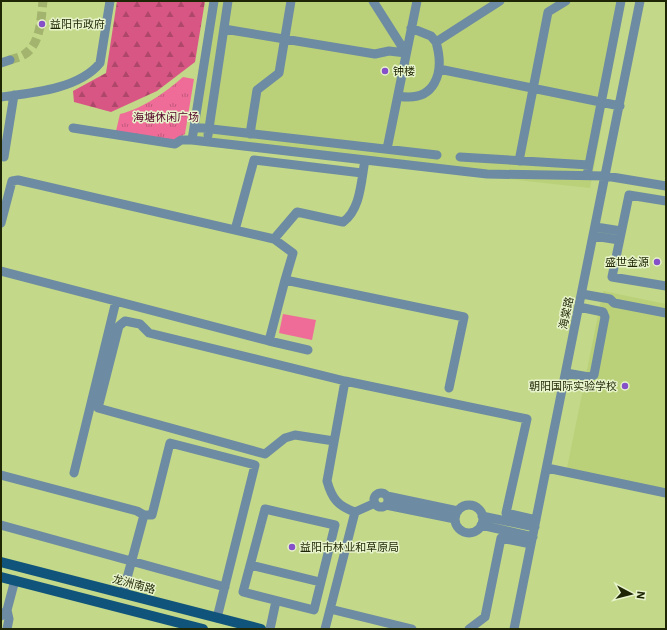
<svg xmlns="http://www.w3.org/2000/svg" width="667" height="630" viewBox="0 0 667 630" font-family="'IBM Plex Sans','Noto Sans SC',sans-serif">
  <style>
    .built { fill: #bad179 }
    .grass { fill: url(#grass-tufts) }
    .forest { fill: url(#forest-firs) }
    .pitch { fill: #ef6c99 }
    .lines { fill: none; stroke-linecap: round; stroke-linejoin: round }
    .minor-tunnel { stroke: #a2b46e; stroke-width: 9; stroke-dasharray: 9 4.5; stroke-linecap: butt }
    .minor { stroke: #6d8ba2; stroke-width: 9 }
    .major { stroke: #11547b; stroke-width: 10 }
    .poi-dot { fill: #8550c8; stroke: #e8f4cc; stroke-width: 1.5 }
    .labels { text-anchor: middle; stroke-width: 3; stroke-linejoin: round; paint-order: stroke }
    .poi-label { font-size: 11px; fill: #1f2605; stroke: #e8f4cc; text-anchor: start }
    .park-label { font-size: 11px; fill: #530026; stroke: #e8f4cc }
    .street-label { font-size: 11px; fill: #1f2605; stroke: #e8f4cc }
  </style>
  <defs>
    <pattern id="grass-tufts" width="24" height="20" patternUnits="userSpaceOnUse"><rect width="24" height="20" fill="#ef6c99"/><path d="M3 7l-1-3M5 7V3M7 7l1-3M15 17l-1-3M17 17v-4M19 17l1-3" fill="none" stroke="#c1597b"/></pattern>
    <pattern id="forest-firs" width="22" height="20" patternUnits="userSpaceOnUse"><rect width="22" height="20" fill="#d85684"/><path d="M5 1l3.5 6h-7zM16 11l3.5 6h-7z" fill="#af476a"/></pattern>
  </defs>
  <rect width="100%" height="100%" fill="#c3d888"/>
  <path class="built" d="M211,1H625L590,188L187,144Z
    M603,291L666,304V490L567,468Z"/>
  <path class="grass" d="M183,77L194,79L185,134L175,140L116,131L120,114C142,109 166,92 183,77Z"/>
  <path class="forest" d="M117,1H205L195,62L157,91L111,112L74,102L73,91L106,73Z"/>
  <path class="pitch" d="M133,114L144,116L141,132L129,130Z
    M283,314L316,320L312,340L279,333Z"/>
  <g class="lines">
    <path class="minor-tunnel" d="M10,60C15,58 21,57 25,54C41,43 41,18 43,1"/>
    <path class="minor" d="M214,1L192,140L487,174L606,176L666,186
      M373,1L406,53
      M411,28L431,36L436,42L500,1
      M224,29L375,54L389,51L406,53
      M1,63L10,60
      M439,69L620,106
      M398,96C435,103 445,73 436,42
      M1,97C32,93 79,89 100,63L110,1
      M194,127L437,155
      M73,128L175,144L181,140H192
      M250,134L257,90L279,73L291,1
      M208,135L228,1
      M387,149L417,1
      M1,156L4,157L14,95
      M460,157L589,165
      M519,161L548,12L566,1
      M587,175L621,1
      M666,201L629,195L612,277L666,286
      M1,223L12,181L18,180L274,239L293,253L285,280
      M596,227L621,231
      M235,230L254,160L362,173
      M594,236L619,240
      M274,239L297,212L343,222C361,209 361,181 365,160
      M1,271L269,341
      M582,294L610,299L614,303L666,313
      M308,350L269,341L285,280L464,317L449,388
      M566,373L589,377L594,375L605,317L603,312L579,307
      M334,441L295,435L285,438L265,454L98,408L119,326L125,321L140,324L149,333L345,381
      M547,468L666,493
      M74,473L116,301
      M1,475L137,511L144,515
      M374 500a7 7 0 1 1 14 0a7 7 0 1 1-14 0Z
      M387,496L458,511
      M386,505L455,519
      M455 519a14 14 0 1 1 28 0a14 14 0 1 1-28 0Z
      M265,509L335,525L314,610L243,592Z
      M355,512L375,503
      M482,516L535,527
      M1,525L225,587
      M481,525L533,537
      M250,565L320,582
      M123,593L144,515H152L170,443L255,465L217,618
      M330,609L412,629
      M7,610L15,580
      M1,616L7,610L9,619L7,629
      M270,629L276,601
      M325,629L355,512C338,506 332,499 327,481L345,381L527,419L506,513L536,520
      M469,629L485,617L501,538L531,544
      M514,629L640,1"/>
    <path class="major" d="M1,562L261,629
      M1,577L203,629"/>
  </g>
  <g class="poi-dot">
    <circle cx="42" cy="24" r="4"/>
    <circle cx="385" cy="71" r="4"/>
    <circle cx="657" cy="262" r="4"/>
    <circle cx="625" cy="386" r="4"/>
    <circle cx="292" cy="547" r="4"/>
  </g>
  <g class="labels">
    <g class="poi-label">
      <text x="50" y="28">益阳市政府</text>
      <text x="393" y="75">钟楼</text>
      <text x="649" y="266" text-anchor="end">盛世金源</text>
      <text x="617" y="390" text-anchor="end">朝阳国际实验学校</text>
      <text x="300" y="551">益阳市林业和草原局</text>
    </g>
    <g class="park-label">
      <text x="166" y="121">海塘休闲广场</text>
    </g>
    <g class="street-label">
      <text transform="translate(566 313) rotate(-78)" y="4">海棠路</text>
      <text transform="translate(134 584) rotate(15)" y="4">龙洲南路</text>
    </g>
  </g>
  <rect width="667" height="630" fill="none" stroke="#1f2605" stroke-width="4"/>
  <g transform="translate(631 594) rotate(97)" stroke="#e8f4cc" stroke-width="3" paint-order="stroke">
  <path d="M0-3L7 15L0 10L-7 15Z" fill="#1f2605"/>
  <text y="-6" font-size="11" font-weight="bold" text-anchor="middle" fill="#1f2605">N</text>
  </g>
</svg>
